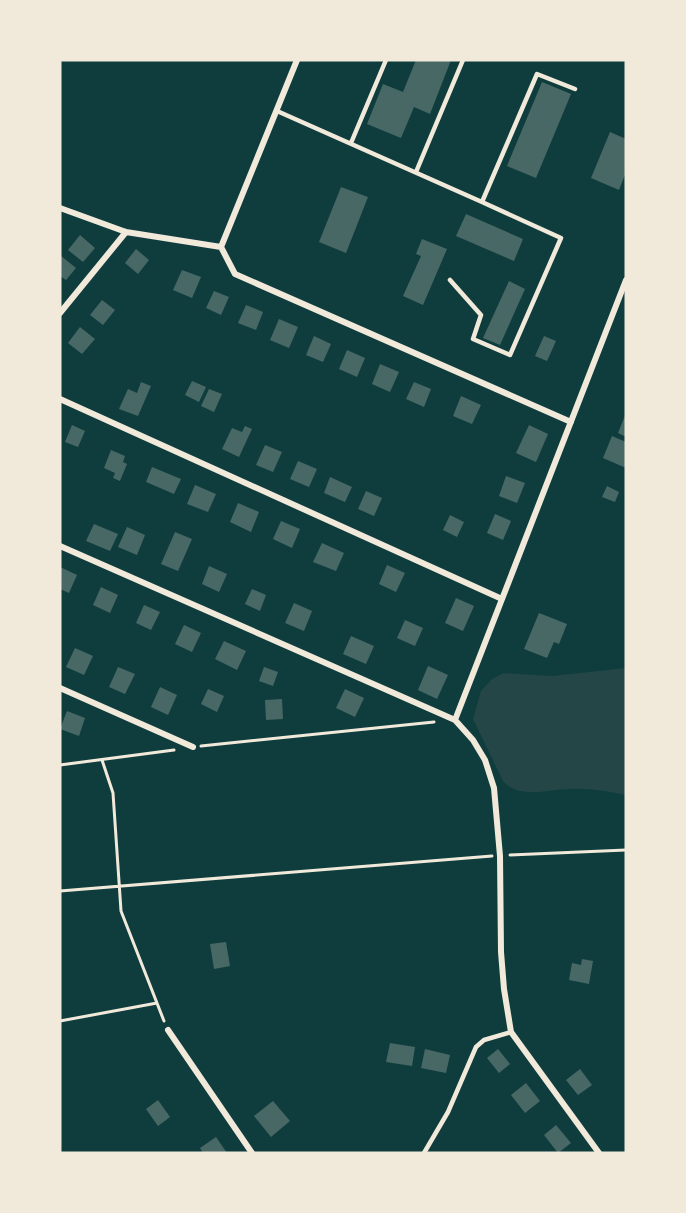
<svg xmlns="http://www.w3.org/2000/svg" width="686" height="1213" viewBox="0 0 686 1213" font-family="'PT Sans',sans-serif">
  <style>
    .green { fill: #244646 }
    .building { fill: #486865 }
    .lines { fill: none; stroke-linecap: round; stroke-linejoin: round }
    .path { stroke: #f1e9da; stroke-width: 3 }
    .service { stroke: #f1e9da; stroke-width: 4.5 }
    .minor { stroke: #f1e9da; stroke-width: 6 }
  </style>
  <rect width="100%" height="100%" fill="#0f3d3e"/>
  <path class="green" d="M626,668V795C607,791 589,788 570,789C547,789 520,800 503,781L473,719L481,691L492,679L504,673L552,676Z"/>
  <path class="building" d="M416,60H451L430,114L414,107L401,138L367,124L383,84L403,92Z
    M542,82L571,94L536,178L507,166Z
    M610,132L626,139V172L619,190L591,178Z
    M341,187L368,197L346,253L319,242Z
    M466,214L523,239L514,261L456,236Z
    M80,235L95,248L83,262L68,250Z
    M422,239L447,249L423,305L403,296L421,256L416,254Z
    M136,249L149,260L138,274L125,263Z
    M60,255L76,268L66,280L60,276Z
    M182,270L201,277L192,298L173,290Z
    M509,281L525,289L500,345L483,338Z
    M214,291L229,297L221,315L206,308Z
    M102,300L115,310L103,325L90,315Z
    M246,305L263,312L256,330L238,323Z
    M279,319L298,327L289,348L270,340Z
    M80,327L95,339L82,354L68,343Z
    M314,336L331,344L323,362L306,355Z
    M544,336L556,341L547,361L535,356Z
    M347,350L365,358L357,377L339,369Z
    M380,364L399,372L390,392L372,384Z
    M192,381L206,387L199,402L185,395Z
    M141,382L151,386L138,416L119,409L128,389L137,393Z
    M414,382L431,389L424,407L406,399Z
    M209,389L222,394L214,412L201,406Z
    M461,396L481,405L472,424L453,416Z
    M626,413V437L618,433Z
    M72,425L85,431L78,447L65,442Z
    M529,425L548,434L536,462L516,453Z
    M245,426L252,429L239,457L222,449L232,428L242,432Z
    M612,436L626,442V468L603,458Z
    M265,445L282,452L273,472L256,465Z
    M111,450L125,456L123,462L127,464L120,481L113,478L115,473L104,468Z
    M298,461L317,469L309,487L290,479Z
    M152,467L181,479L174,494L146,482Z
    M506,476L525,483L517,503L499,496Z
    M330,477L352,487L345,502L324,493Z
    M195,485L216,494L208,512L187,504Z
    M607,486L619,492L615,502L602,497Z
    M366,491L382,498L374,516L358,509Z
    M238,503L259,512L251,532L230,522Z
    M495,514L511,521L503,540L487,533Z
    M450,515L464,522L457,537L443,530Z
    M281,521L300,529L292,548L273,539Z
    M94,524L118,534L110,551L86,541Z
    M127,527L145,535L137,555L118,547Z
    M175,532L192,539L178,571L161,564Z
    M322,543L344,553L336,571L313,562Z
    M387,565L405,573L396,592L379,584Z
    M209,566L227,574L219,592L202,584Z
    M60,567L77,575L69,593L60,589Z
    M101,587L118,595L110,613L93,605Z
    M252,589L266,595L260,611L245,604Z
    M456,598L474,606L463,631L445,623Z
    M294,603L312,611L304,631L285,623Z
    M144,605L160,612L151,630L136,623Z
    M539,613L567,624L559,644L554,642L547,658L524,649Z
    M405,620L423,628L415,646L397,638Z
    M184,625L201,633L192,652L175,644Z
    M351,636L374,646L366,664L343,654Z
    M224,641L246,651L237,670L215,659Z
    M75,648L93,656L84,675L66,667Z
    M428,666L448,675L437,699L418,690Z
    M118,667L135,674L125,694L109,687Z
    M264,667L278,672L273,686L259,681Z
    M160,687L177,695L168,715L151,707Z
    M208,689L224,696L217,712L201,704Z
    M345,689L364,698L355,717L336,708Z
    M282,699L283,719L266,720L265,700Z
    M67,711L85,718L79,736L60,729Z
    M226,942L230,966L214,969L210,944Z
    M582,959L593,961L589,984L569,980L572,963L581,965Z
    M390,1043L415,1047L412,1066L386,1062Z
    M425,1049L450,1055L446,1073L421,1068Z
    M498,1049L510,1064L499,1073L487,1058Z
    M580,1069L592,1085L578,1095L566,1080Z
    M526,1083L540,1101L525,1113L511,1095Z
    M158,1100L170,1117L158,1126L146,1109Z
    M273,1101L290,1121L271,1137L254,1116Z
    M556,1125L571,1143L558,1153L544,1135Z
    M216,1137L227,1153H203L200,1148Z"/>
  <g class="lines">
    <path class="path" d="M201,746L434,722
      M102,760L113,793L121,911L164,1021
      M60,765L174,750
      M510,855L626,850
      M60,891L492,856
      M60,1021L157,1003"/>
    <path class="service" d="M277,111L482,202L537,74L575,89
      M351,143L386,60
      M416,172L463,60
      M450,280L481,315L473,339L510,355L561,238L482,202
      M424,1153L448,1112L476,1047L484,1040L511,1032"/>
    <path class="minor" d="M60,208L126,232L221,247L235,274L571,422
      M221,247L297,60
      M60,313L126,232
      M60,399L502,599
      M60,546L455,720L473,740L485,760L494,788L500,856L501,952L504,989L511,1032L599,1153
      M60,688L193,747
      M455,720L626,280
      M168,1030L252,1153"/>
  </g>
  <rect width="686" height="1213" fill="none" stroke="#f1e9da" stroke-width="123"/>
</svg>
